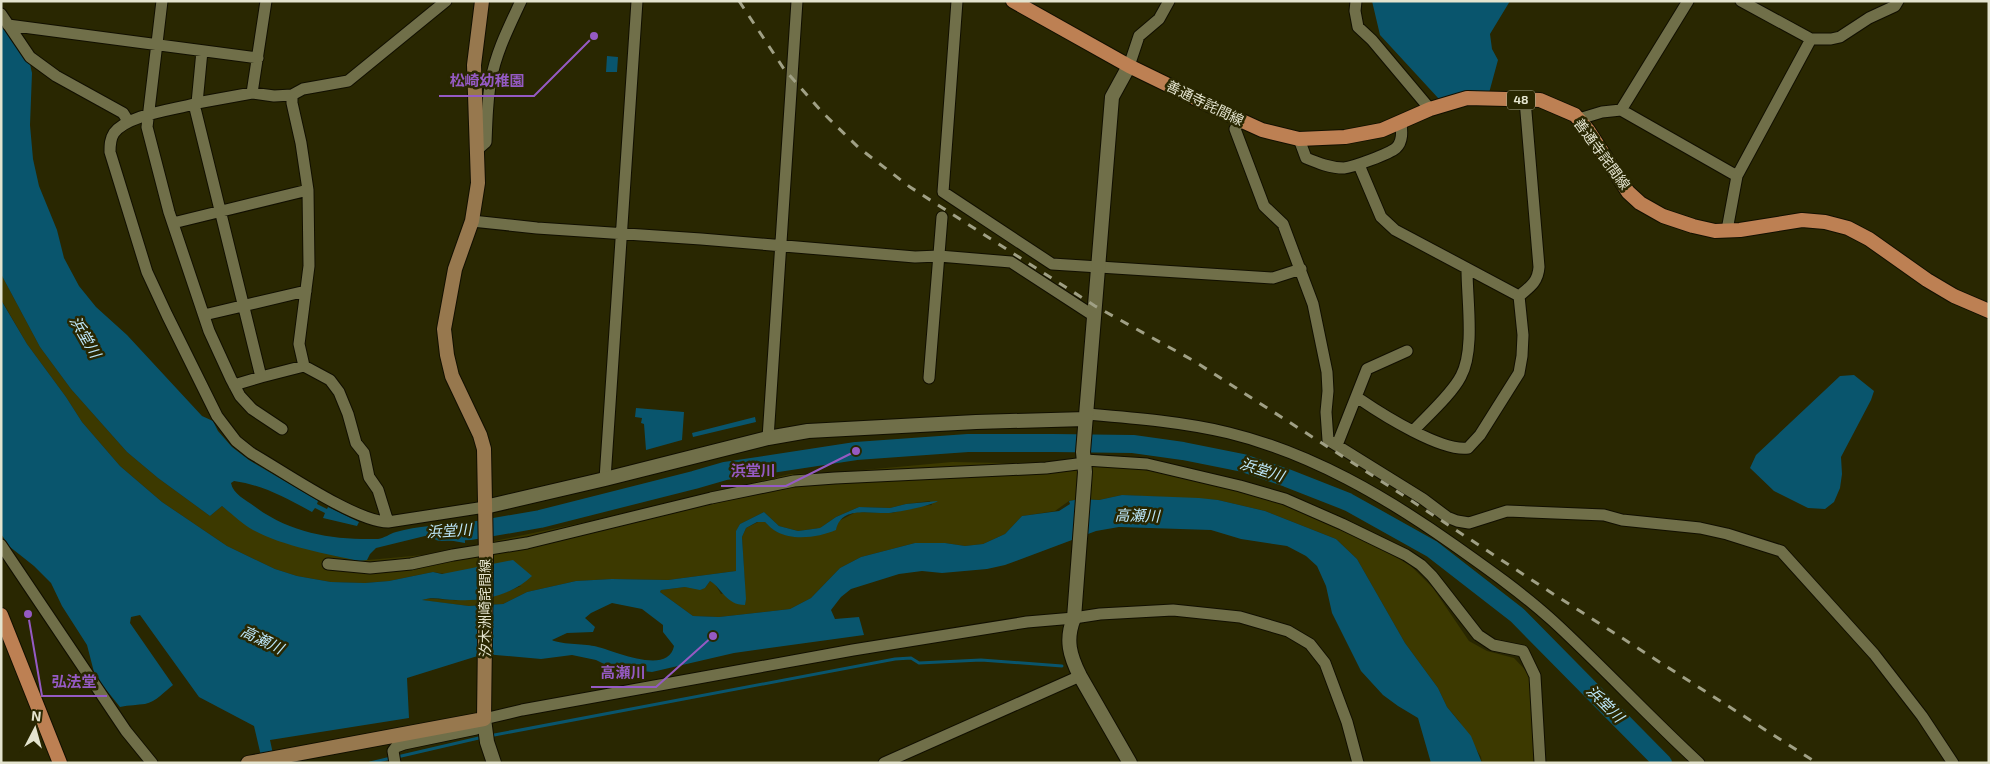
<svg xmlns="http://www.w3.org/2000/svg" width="1990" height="764" viewBox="0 0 1990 764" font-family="'Exo 2','Noto Sans JP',sans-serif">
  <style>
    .green { fill: #3c3900 }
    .water { fill: #09556d; fill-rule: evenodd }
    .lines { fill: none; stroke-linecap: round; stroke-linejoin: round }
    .stream { stroke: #09556d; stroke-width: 3 }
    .river { stroke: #09556d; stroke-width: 18 }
    .minor-casing { stroke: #110f00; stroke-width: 13 }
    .tertiary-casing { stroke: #110f00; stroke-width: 16 }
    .secondary-casing { stroke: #110f00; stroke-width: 16 }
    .primary-casing { stroke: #110f00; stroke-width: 16 }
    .minor { stroke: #706f49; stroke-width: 11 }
    .tertiary { stroke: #706f49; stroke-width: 14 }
    .secondary { stroke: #97784e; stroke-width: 14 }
    .primary { stroke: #bd8053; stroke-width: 14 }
    .rail { stroke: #a0a085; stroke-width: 3; stroke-dasharray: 9 9; stroke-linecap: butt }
    .labels { text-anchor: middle; stroke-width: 5; stroke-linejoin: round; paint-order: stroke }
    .shield { fill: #292701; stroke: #acab91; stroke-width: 1 }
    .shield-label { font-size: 12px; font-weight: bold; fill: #e4e4cf }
    .street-label { font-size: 14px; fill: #e4e4cf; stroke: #292701 }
    .water-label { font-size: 15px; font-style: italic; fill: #bee8fb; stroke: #292701 }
    .leader { fill: none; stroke: #955ac3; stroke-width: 2 }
    .callout-dot { fill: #955ac3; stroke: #292701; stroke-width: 2 }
    .callout-label { font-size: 15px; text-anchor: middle; font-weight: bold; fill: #955ac3; stroke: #292701; stroke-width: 5; stroke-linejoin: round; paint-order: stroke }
  </style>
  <rect width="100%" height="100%" fill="#292701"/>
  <path class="green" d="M1,274L40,347L71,389L127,452L158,478L210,516L222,506L254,530L278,540L337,556L368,560L423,555L480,544L586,522L790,474L841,472L952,462L1005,463L1077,461L1080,455L1138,457V469L1170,474L1215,485L1279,503L1370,543L1410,565L1433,588L1469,641L1487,651L1514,658L1529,674L1535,763H1482L1481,757L1459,721L1447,707L1438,688L1405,643L1357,559L1336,539L1265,511L1218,500L1122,495L1099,500L1080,499L1069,501L1055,511L1022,516L1005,534L983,544L965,546L945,543H915L861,557L840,568L811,598L790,609L719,617L693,616L660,592L661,590L685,587L705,588L710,581L715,584L721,594L745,587L742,537L746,528L758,522H765L777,532L796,536L837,522L856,512L892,513L919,506L932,505L930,501L906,504L890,508L859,507L836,517L820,528L798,531L779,526L764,512L740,524L736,532V571L668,580L612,579L576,581L527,592L503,604L469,606L420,600C434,597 446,601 460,600C483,600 500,595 521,586L433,572L389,581L365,583L331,582L297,576L275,569L227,546L162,502L120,466L82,422L66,397L27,344L5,306L1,300Z"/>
  <path class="water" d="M1372,1H1510L1490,34L1492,49L1498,60L1489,93L1468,94L1439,99L1380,35Z
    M1,23L30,64L32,73L30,125L33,159L39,186L57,230L64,258L79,286L96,307L127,335L202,416L213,421L218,431L232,447L249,460L318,501L317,504L327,509L328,507L359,522L357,526L323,518L325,513L315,508L312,512C286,498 263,485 234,481L231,483C233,494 246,500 254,506C291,534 334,540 378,539C385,538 389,534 396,532C417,526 442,525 464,522L465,543L425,536L376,548L370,554L367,560L359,561C327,554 282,546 253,530C242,524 232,514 222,506L210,516L158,478L127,452L71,389L40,347L1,274Z
    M607,56L618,57L617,72H606Z
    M1,300L27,344L66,397L82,422L120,466L162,502L227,546L275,569L297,576L331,582L365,583L389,581L433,572L442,574L513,560L532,576C512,595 483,602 456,600C444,600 433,596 422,600L469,606L503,604L527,592L576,581L612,579L668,580L736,571V531L740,524L764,512L779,526L798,531L820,528L836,517L859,507L890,508L906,504L938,501C930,506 899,512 889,513C871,514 841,505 836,530C820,537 794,541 777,532C773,530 768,525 765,522H757L746,528L742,537L746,599L745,605C726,605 722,588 710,581L705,588L700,590L685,587L661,590L660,592L693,616L719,617L790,609L811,598L840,568L861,557L915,543H945L965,546L983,544L1005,534L1022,516L1059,511L1070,504L1069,501L1080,499L1099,500L1122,495L1199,498L1218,500L1265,511L1336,539L1357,559L1405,643L1438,688L1447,707L1471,736L1482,763H1431L1418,718L1398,706L1383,695L1361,671L1332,613L1326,586L1317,566L1306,556L1287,546L1241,539L1211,530L1119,527L1096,531L1005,565L987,569L942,573L922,571L899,574L851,589L841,597L831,610L835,619L859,617L864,635L734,653L652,672L612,668L596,660L572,655L541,659L484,654L407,678L409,718L270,740L273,754L261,756L254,726L199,697L140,615L131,617L130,623L173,685C165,691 156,702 145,704C138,705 129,705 120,707L95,676L87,645L62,606L51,583L34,566L10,547L1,534ZM612,603L642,609L663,625V632L674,646C668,677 611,649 594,646C584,644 558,644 552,640L567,633L593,632L595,627L585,618L591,613Z
    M1854,375L1874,391L1871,400L1841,457L1842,474L1840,488L1834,502L1825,509L1808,508L1774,491L1750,468L1756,455L1840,376Z
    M636,408L684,412L682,440L646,450L644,424L641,423L642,418L635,417Z
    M755,417L756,422L693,437L692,433Z"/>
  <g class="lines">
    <path class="stream" d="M489,736L895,659L911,658L919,663L981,660L1062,666
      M397,757L483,737
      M370,763L391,758"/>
    <path class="river" d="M440,532L471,531L540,519L694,480L725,471L856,451L968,443H1054L1133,444L1183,451L1243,463L1287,478L1348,502L1432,549L1517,615L1663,763"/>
    <g class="minor-casing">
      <path id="minor" d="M162,1L147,127L169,212L209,331L231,379L240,396L252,409L282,429
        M957,1L943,192L1052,264L1273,278L1301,269
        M1356,1L1355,11L1358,27L1372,40L1430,109
        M1741,1L1811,39H1831L1840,37L1869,18L1895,6L1898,1
        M1,14L30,57L56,76L123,113L128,121
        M8,25L258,58
        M202,51L197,103L194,104L261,377L304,366L330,380L339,392L348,414L356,443L364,453L369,477L378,490L388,522L485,507
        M1129,66L1139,36L1159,19L1169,1
        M252,93L266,1
        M292,95V103L301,143L308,190L309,266L299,344L304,366
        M197,103L252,93L274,96L292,95L303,89L348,81L446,1
        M194,104C172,110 127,115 114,133C110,139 110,145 110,152L147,272L167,315L217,416L236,441L251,453C281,470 356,522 388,522
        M1621,110L1688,1
        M1579,119L1602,112L1621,110L1737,176
        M1240,120L1235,129L1264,206L1283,224L1313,304L1327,372L1328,391L1326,412L1328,440L1423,499L1447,517L1457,521L1469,523L1507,511L1604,515L1622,520L1700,528L1727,534L1781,551L1874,654L1922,716L1953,763
        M1299,139L1306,158C1318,163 1330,168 1344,168C1353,167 1389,154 1396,148C1403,142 1402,131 1401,123
        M478,149L486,142C487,121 487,101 491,80C496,52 509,27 521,1
        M1359,165L1381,217L1395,230L1519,296
        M472,221L537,228L701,239L915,257L939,256L1011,262L1094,316
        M173,223L308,190
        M1727,230L1737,176L1811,39
        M1519,296C1530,287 1538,282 1539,267L1525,100
        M204,315L306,291
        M929,378L942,217
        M234,385L261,377
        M1361,400C1383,415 1442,452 1468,448L1480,435L1519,373L1522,356L1523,335L1519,296
        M1087,414C1134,418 1183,422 1229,433C1311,453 1386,497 1454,545C1488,569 1522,593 1553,621C1603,667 1649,717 1699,763
        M1413,431C1427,416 1452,394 1461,376C1475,350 1467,300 1467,270
        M768,438L797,1
        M1337,445L1367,369L1407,351
        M1085,460L1147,464L1240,486L1285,499L1342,524L1406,555L1421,565L1432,576L1478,635L1493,645L1523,651L1535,676L1540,763
        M605,479L637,1
        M1,545L126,731L152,763
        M328,564L370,568L411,564L453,555L527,543L711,498L794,481L835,478L1046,468L1085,463
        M395,763L393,751L396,747L404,744L476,729L484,719L522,710L853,650L1027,622L1074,618L1100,614L1173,610L1240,617L1288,631L1310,644L1325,663L1347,722L1358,763
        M884,763L1080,676"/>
    </g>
    <g class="tertiary-casing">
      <path id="tertiary" d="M1129,66L1112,97L1083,452L1085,472L1074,618C1065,640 1070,656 1080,676L1130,763
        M485,507L605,479L768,438L808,431L976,422L1086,419
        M484,719L487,742L494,763"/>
    </g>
    <g class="secondary-casing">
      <path id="secondary" d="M248,763L484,719L486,555L484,449L480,435L452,376L447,355L444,329L455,269L472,221L478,183L474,65L482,1"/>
    </g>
    <g class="primary-casing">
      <path id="primary" d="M1013,1L1129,66L1240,120L1262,130L1299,139L1345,137L1382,130L1430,109L1467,98L1540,100L1575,115L1588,130L1628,192L1640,203L1663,216L1693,226L1715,231L1740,230L1802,220L1825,222L1848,228L1869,239L1927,280L1954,296L1989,311
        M1,615L60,763"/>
    </g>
    <use href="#minor" class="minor"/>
    <use href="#tertiary" class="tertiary"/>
    <use href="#secondary" class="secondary"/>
    <use href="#primary" class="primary"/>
    <path class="rail" d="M739,1L784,69L821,111L859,148L910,187L1095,306L1194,361L1395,490L1544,588L1817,763"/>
  </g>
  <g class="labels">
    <rect class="shield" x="1507" y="90.5" width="28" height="19" rx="4"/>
    <g class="shield-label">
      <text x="1521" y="104">48</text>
    </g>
    <g class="street-label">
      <text transform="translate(1205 103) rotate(26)" y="5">善通寺詫間線</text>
      <text transform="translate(1602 154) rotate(54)" y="5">善通寺詫間線</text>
      <text transform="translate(485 608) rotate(-90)" y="5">汐木洲崎詫間線</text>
    </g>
    <g class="water-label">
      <text transform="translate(85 337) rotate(60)" y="5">浜堂川</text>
      <text transform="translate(1262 470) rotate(18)" y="5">浜堂川</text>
      <text transform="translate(1137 516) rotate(1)" y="5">高瀬川</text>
      <text transform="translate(449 531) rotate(-3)" y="5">浜堂川</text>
      <text transform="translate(262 640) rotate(26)" y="5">高瀬川</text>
      <text transform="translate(1605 704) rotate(45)" y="5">浜堂川</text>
    </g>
  </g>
  <path class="leader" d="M594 36L534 96H439M856 451L786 486H721M713 636L656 687H591M28 614L42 696H107"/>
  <g class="callout-dot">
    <circle cx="594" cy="36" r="5"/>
    <circle cx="856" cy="451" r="5"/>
    <circle cx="713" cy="636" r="5"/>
    <circle cx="28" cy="614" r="5"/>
  </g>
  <g class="callout-label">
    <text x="487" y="86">松崎幼稚園</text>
    <text x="753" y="476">浜堂川</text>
    <text x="623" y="678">高瀬川</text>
    <text x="74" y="687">弘法堂</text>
  </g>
  <rect width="1990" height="764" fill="none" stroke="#e4e4cf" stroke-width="5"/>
  <g transform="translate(35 729) rotate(6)" stroke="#292701" stroke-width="4" paint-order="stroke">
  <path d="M0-4L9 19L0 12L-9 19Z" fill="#e4e4cf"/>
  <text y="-8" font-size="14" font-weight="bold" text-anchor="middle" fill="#e4e4cf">N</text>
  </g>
</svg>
